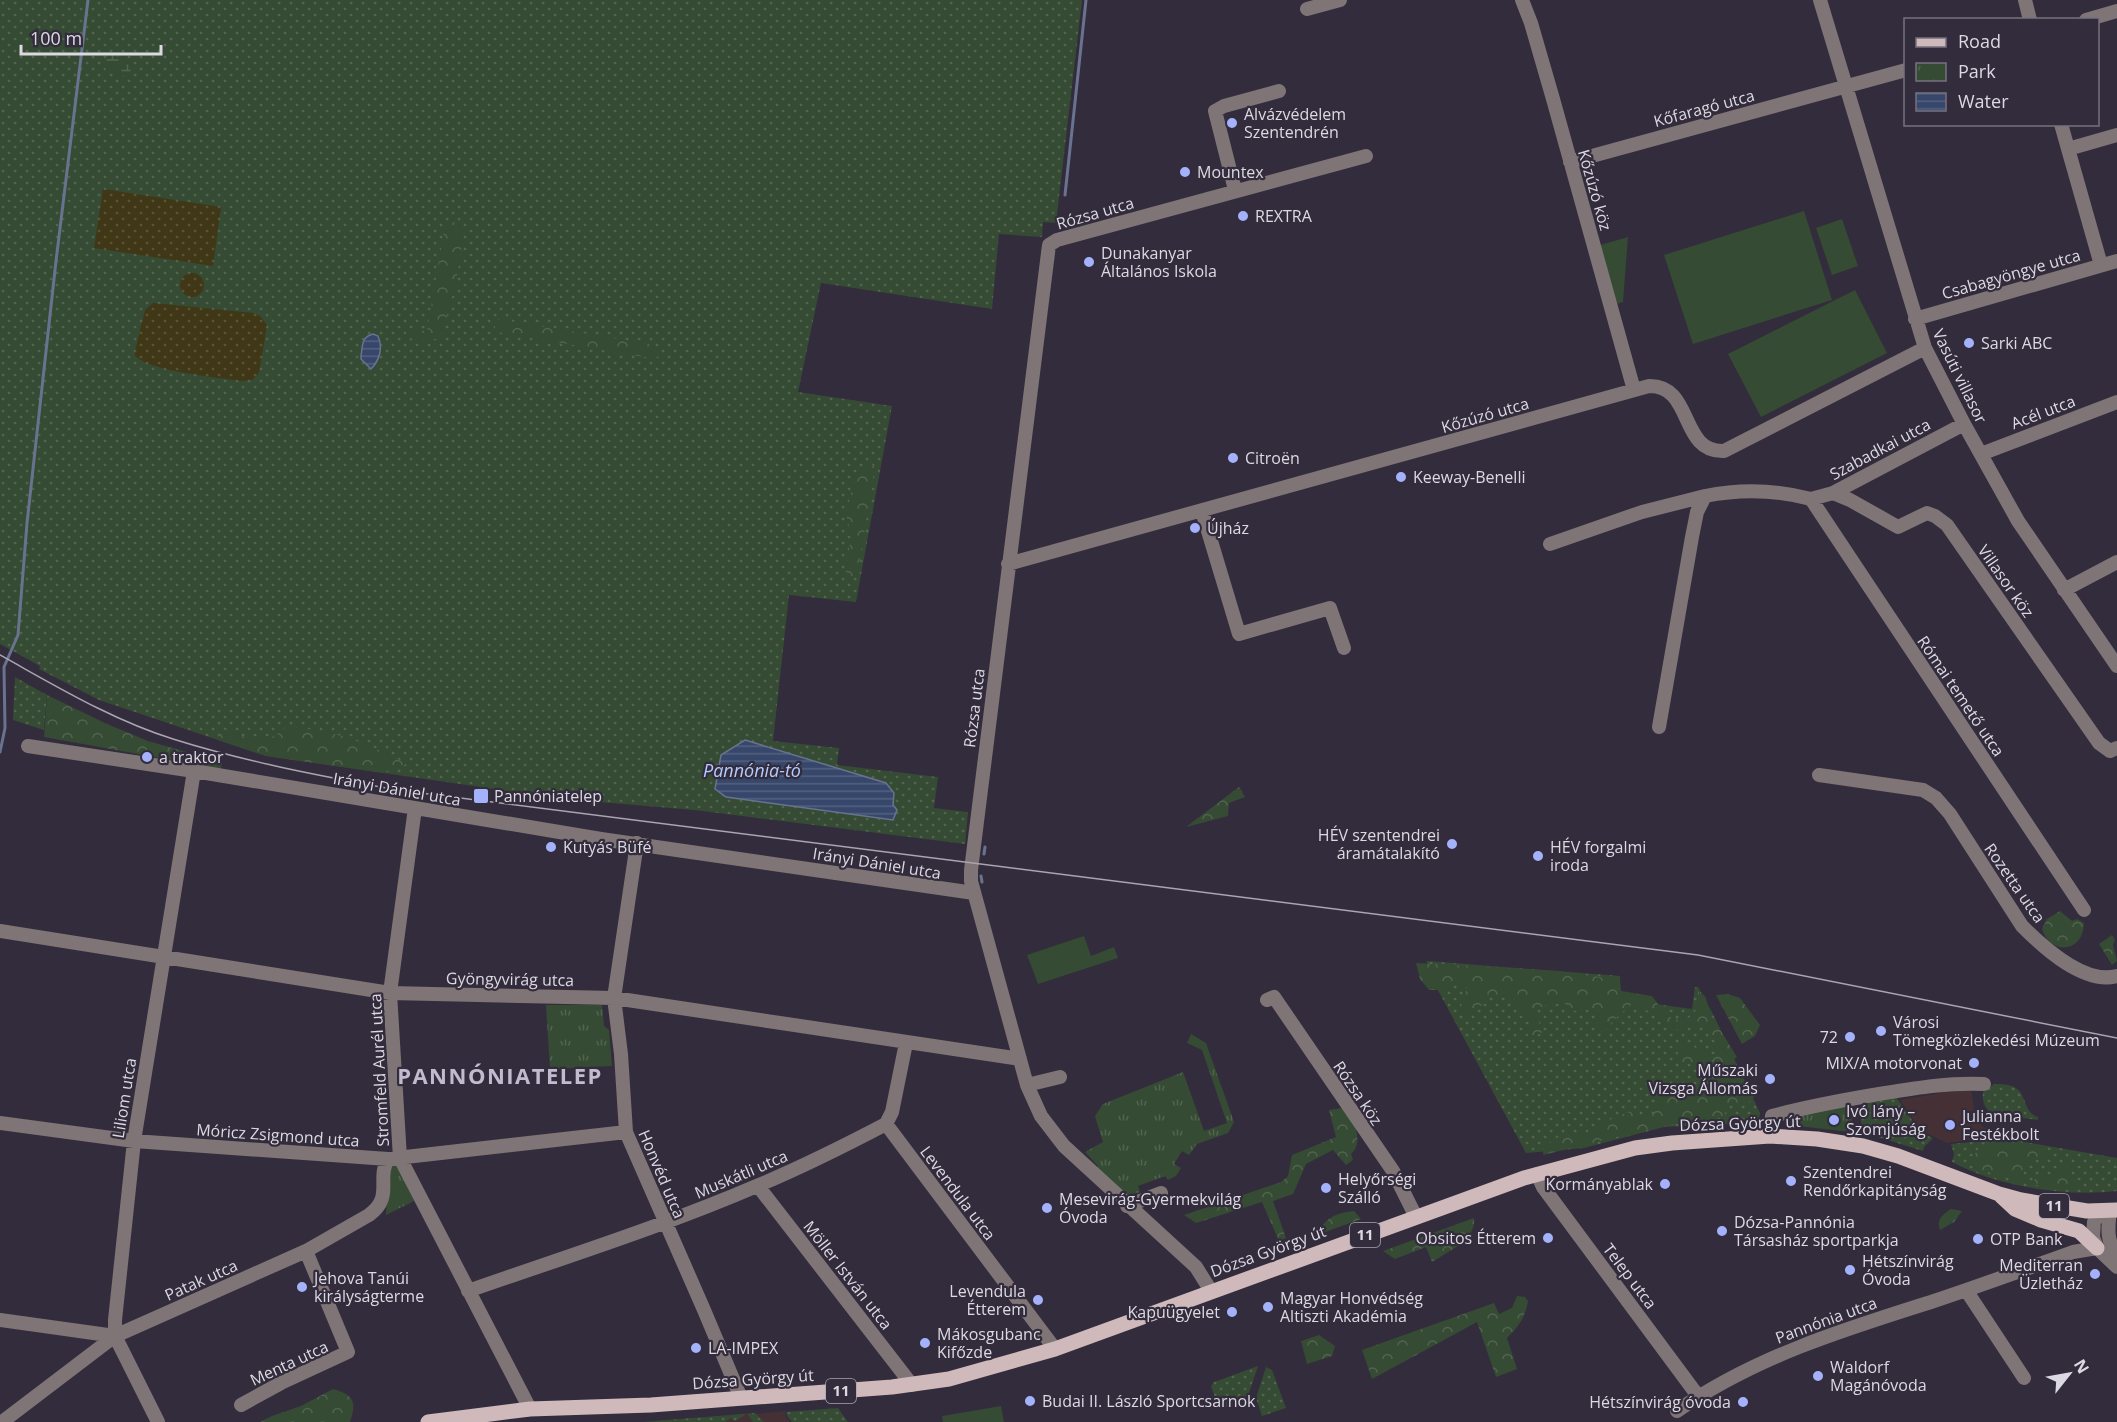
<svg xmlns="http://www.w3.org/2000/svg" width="2117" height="1422" viewBox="0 0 2117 1422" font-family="'Open Sans',sans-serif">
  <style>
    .commercial { fill: #453135 }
    .grass { fill: url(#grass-dots) }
    .forest { fill: url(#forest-crowns) }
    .wetland { fill: url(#wetland-marsh) }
    .sand { fill: url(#sand-dots) }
    .park { fill: url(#park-tufts) }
    .pitch { fill: #354b33 }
    .water { fill: url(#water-rules); stroke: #69738f; stroke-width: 1.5 }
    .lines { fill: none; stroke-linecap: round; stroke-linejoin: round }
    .stream { stroke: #69738f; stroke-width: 3 }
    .minor { stroke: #7f7576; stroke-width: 14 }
    .major { stroke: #cfb9bb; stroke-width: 15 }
    .tram { stroke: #aaa5b1; stroke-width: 1.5 }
    .poi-dot { fill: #a4b2fc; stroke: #332c3c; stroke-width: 2 }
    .labels { text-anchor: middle; stroke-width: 4.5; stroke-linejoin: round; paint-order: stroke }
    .shield { fill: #332c3c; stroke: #aaa5b1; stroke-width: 1.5 }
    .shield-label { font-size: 15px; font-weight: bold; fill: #ddd9e3 }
    .street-label { font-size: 16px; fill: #ddd9e3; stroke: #332c3c }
    .poi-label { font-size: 16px; fill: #ddd9e3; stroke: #332c3c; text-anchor: start }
    .water-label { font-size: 18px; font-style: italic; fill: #b3cbfd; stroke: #332c3c }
    .district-label { font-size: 22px; font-weight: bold; letter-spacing: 1.5px; fill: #c2bace; stroke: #332c3c }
  </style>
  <defs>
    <pattern id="grass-dots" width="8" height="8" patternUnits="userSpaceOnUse" patternTransform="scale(1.5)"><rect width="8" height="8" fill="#354b33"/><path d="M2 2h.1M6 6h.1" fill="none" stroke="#526450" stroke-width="1.8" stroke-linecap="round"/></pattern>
    <pattern id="forest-crowns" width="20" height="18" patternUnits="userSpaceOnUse" patternTransform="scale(1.5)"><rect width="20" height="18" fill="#354b33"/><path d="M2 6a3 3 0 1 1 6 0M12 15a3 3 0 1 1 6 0" fill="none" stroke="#526450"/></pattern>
    <pattern id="wetland-marsh" width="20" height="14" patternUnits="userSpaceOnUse" patternTransform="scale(1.5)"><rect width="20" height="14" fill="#354b33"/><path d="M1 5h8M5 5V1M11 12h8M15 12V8" fill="none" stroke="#526450"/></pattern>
    <pattern id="sand-dots" width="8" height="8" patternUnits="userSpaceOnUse" patternTransform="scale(1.5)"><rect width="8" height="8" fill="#403717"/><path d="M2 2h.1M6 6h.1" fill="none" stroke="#5b5339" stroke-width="1.8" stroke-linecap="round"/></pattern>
    <pattern id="park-tufts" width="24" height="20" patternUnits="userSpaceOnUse" patternTransform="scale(1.5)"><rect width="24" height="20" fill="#354b33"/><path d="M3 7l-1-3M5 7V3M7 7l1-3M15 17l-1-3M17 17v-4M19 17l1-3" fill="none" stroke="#526450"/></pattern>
    <pattern id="water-rules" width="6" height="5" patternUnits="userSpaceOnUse" patternTransform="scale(1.5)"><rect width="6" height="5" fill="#37476b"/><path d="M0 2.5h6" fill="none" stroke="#546180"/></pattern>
  </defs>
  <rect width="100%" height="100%" fill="#332c3c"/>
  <path class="commercial" d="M1971,1088L1975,1115L1982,1126L1999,1136L1947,1143L1920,1130L1900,1100Z
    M785,1411V1416L790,1422H678Z"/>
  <path class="grass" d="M0,0H1082L1056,223L1043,222L1042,237L999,234L992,309L821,283L798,392L892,406L856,602L789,595L773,741L839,748L837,765L938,777L934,808L968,812L965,844L694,810L563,799L266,756L99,700L39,669L40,666L0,644Z
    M15,677L47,695L44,730L13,720Z
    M1427,961L1620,976V999L1692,1009L1695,987H1698L1713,1014L1760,1113L1759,1120L1752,1123L1664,1127L1584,1148L1526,1153L1426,968Z
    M1994,1084C2000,1084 2008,1084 2014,1087C2027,1093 2023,1113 2038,1117V1120L2011,1116L2009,1121C1993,1116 1981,1110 1983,1092Z
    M1896,1097L1921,1133L1933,1138L1924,1147L1923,1151L1865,1133C1857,1122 1862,1112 1869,1102Z
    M2007,1139L2117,1158V1191C2065,1197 1999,1187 1952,1162L1954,1154L1951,1144Z
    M1258,1366L1247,1399L1219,1409L1211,1386L1214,1382Z
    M1266,1367L1272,1370L1286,1408L1262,1416L1256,1398Z
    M838,1408L848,1422H792L787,1416L786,1412Z
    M755,1413L764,1422H753L747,1414L735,1421L731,1418L725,1422H642Z"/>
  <path class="forest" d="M454,222L459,223C470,242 447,312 442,335L437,339C424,338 413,345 406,333L408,330L427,331L444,231L448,225Z
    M498,319L654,345L658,348L660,355L656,358H650L502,333L496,331L494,323Z
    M867,463L875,466L857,577L849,576L846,573L851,535L846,514L857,470Z
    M47,695L107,724L148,741L222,762L221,769L44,737Z
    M286,727C335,730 362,741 406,763L405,765L394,767L384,773L266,756L218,740L222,729C247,737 264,749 286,727Z
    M1239,787L1245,797L1229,803L1228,816L1186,827Z
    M2060,911L2072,921L2077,919L2084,923C2083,954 2050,955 2042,929L2047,919Z
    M2112,935L2115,940L2113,945L2117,961L2112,965L2099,944Z
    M1416,963L1558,971L1620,980L1621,991L1652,996L1664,1012L1674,1020L1688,1018L1695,1013L1698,992L1705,996L1711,1015L1737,1057L1724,1066L1706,1067L1682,1063L1677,1051L1684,1040L1706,1055L1715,1054L1718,1047L1708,1027L1695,1026L1676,1030C1658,1019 1652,1010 1631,1004L1613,1021L1603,1033L1598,1028V1009L1575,1011L1565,1004H1550L1534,1010L1543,1032L1527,1040L1529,1027L1534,1023L1512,997L1492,995L1477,1010L1467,1016L1461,1005L1467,988L1455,980L1442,990H1429L1420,979Z
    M1728,994L1740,998L1760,1025L1755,1036L1742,1044L1716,995Z
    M1735,1076L1748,1082L1755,1096L1748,1103L1729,1106L1723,1117L1657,1127L1543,1155L1544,1147L1561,1135L1576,1137L1590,1131L1613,1118L1632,1111L1641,1121L1654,1114L1659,1095L1688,1084L1711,1091L1720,1077Z
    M1342,1108L1348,1117L1354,1121C1357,1133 1361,1145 1351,1154L1353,1160L1346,1165L1333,1150L1306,1164L1293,1194L1273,1201L1286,1238L1279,1241L1262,1202L1196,1223L1184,1215L1281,1182L1288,1176L1292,1155L1336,1137L1329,1110Z
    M2010,1137L2049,1150L2045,1157L2026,1164L2022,1181L1976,1169L1973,1157L1980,1146Z
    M2065,1165L2072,1167V1178L2080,1183L2077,1189L2048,1188L2032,1184L2037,1175H2055Z
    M1951,1209L1962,1211L1954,1222L1940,1230C1936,1220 1943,1214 1951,1209Z
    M1354,1211L1361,1219L1317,1235C1325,1218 1335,1213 1354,1211Z
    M1474,1218C1477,1239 1447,1252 1432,1262L1426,1247L1395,1259L1383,1251Z
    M1517,1296L1525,1297L1528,1301C1525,1318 1519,1326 1507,1338L1517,1369L1496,1377L1477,1322L1372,1379L1362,1350L1494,1303L1499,1314L1512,1308Z
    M1319,1335L1335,1346L1332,1356L1307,1364L1301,1341Z
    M333,1389C354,1395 357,1402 350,1422H260L272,1416L301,1406Z"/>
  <path class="wetland" d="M109,54L129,60L134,65L128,75L121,76L106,72L104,60Z"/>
  <path class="sand" d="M103,189L221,207L213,266L94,248Z
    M180 285a12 12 0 1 1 24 0a12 12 0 1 1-24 0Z
    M153,303L253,313L260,316L267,325L259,373L252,380L241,381C216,377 152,372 135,356V351L145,310Z"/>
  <path class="park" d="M546,1005H602L604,1026L609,1030L612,1066L550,1069Z
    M1191,1034L1206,1043L1234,1122L1228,1133L1197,1144L1189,1155L1182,1151L1174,1164L1181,1168L1176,1176L1168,1180L1165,1176L1138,1186L1140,1192L1125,1197L1095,1171L1098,1166L1085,1152L1103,1142L1095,1116L1103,1104L1183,1072L1204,1131L1227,1123L1202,1050L1187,1043Z
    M1854,1105L1851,1114L1853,1129L1850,1132L1790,1125L1785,1121L1790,1116Z
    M397,1164L414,1201L386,1215L389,1166Z"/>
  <path class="pitch" d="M1804,211L1832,300L1693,344L1664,255Z
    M1842,219L1858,266L1832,275L1816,228Z
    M1628,237L1623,302L1614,305L1597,246Z
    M1855,290L1887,353L1761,417L1728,354Z
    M1084,936L1091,956L1114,947L1118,958L1038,984L1027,955Z
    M1001,1406L1004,1422H943L942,1416Z"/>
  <path class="water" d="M373,334L378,336C383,347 380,360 371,369L361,359V356C363,345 361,337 373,334Z
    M745,740L886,783L894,793L893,805L897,810L893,820L726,797L715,789L721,755Z"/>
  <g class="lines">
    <path class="stream" d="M1065,195L1086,0
      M0,752L5,728L4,667L18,635L27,523L56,261L88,0
      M984,854L985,847
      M981,876L982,882"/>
    <path class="minor" d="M1522,0L1531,23L1553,99L1634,390
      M1820,0L1925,348L1964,424L2018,521L2117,666
      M2025,0L2030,20
      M1307,9L1340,0
      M2086,20L2117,11
      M2061,124L2101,265
      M2068,149L2117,135
      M1570,162L1906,70
      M1235,190L1215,111L1224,106L1279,91
      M1915,319L2117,261
      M1981,454L2117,402
      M1833,493L1850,500L1898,527L1927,513L1935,516L1947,525L2099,743L2110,751L2117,748
      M1811,499L2084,910
      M1811,499L1833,493L1964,424
      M1202,511L1239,634L1330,608L1344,648
      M1550,544L1642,512L1705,496
      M1008,564L1649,386C1694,385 1679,453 1724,451L1925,348
      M2064,590L2117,562
      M1659,727L1692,537L1697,512L1705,496C1740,489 1777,490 1811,499
      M28,746L194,771L601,839L974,893
      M1819,775L1923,790L1936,798L1950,814L2022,926C2044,948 2084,985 2117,976
      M415,808L390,993L400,1158L530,1409
      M637,843L614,998L621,1054L626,1132L704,1310L741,1398
      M0,931L390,993L614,998L1020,1059
      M1267,1000L1274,997L1393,1171L1416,1217
      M906,1043L892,1112L886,1124L1055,1349
      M1027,1085L1060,1077
      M0,1123L134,1141L388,1159L626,1132
      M1770,1136L1772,1116C1806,1107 1838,1101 1873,1095C1910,1089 1947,1082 1984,1084
      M1537,1174L1543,1187L1698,1396
      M758,1186L912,1385
      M1127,1206L1161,1193
      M2110,1210L2097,1217L2094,1222L2093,1237L2097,1248L2117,1267
      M2110,1210C2108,1227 2106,1241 2117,1255
      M1966,1290L2024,1378
      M468,1291C565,1257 664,1226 759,1185C802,1167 844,1146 886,1124
      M1211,1291L1196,1267L1064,1146L1041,1116L1027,1085L971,881V870L1049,245L1057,240L1366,156
      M0,1320L115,1336
      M241,1405L281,1383L348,1352L306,1251
      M1677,1411C1755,1357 1842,1330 1931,1302C1979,1286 2026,1269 2073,1252L2097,1248
      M2,1422L115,1336L306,1251L369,1215C394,1197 376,1179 388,1159
      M158,1422L115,1336V1320L134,1141L194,771"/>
    <path class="major" d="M2001,1196L2015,1209L2041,1220L2079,1231L2097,1248
      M428,1422L530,1409L651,1405L892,1387L949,1379L1055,1349L1524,1178L1635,1148L1672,1143L1770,1136L1817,1139L1863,1146L1898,1156L1999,1194L2021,1200L2087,1211L2117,1210"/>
    <path class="tram" d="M0,655C56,686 112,720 173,739C246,762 322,776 397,790L1698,955L2117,1038"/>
  </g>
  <g class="poi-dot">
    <circle cx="1232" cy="123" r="6"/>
    <circle cx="1185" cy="172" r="6"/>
    <circle cx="1243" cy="216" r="6"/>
    <circle cx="1089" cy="262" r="6"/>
    <circle cx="1969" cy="343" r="6"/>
    <circle cx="1233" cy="458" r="6"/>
    <circle cx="1401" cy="477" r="6"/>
    <circle cx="1195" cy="528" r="6"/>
    <circle cx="147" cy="757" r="6"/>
    <rect x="473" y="788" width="16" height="16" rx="3"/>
    <circle cx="1452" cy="844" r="6"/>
    <circle cx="551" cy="847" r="6"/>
    <circle cx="1538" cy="856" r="6"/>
    <circle cx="1881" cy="1031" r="6"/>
    <circle cx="1850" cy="1037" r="6"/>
    <circle cx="1974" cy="1063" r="6"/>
    <circle cx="1770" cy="1079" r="6"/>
    <circle cx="1834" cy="1120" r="6"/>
    <circle cx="1950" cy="1125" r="6"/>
    <circle cx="1791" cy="1181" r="6"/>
    <circle cx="1665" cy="1184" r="6"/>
    <circle cx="1326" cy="1188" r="6"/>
    <circle cx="1047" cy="1208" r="6"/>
    <circle cx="1722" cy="1231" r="6"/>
    <circle cx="1548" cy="1238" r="6"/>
    <circle cx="1978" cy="1239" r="6"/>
    <circle cx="1850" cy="1270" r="6"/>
    <circle cx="2095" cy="1274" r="6"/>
    <circle cx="302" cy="1287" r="6"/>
    <circle cx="1038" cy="1300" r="6"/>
    <circle cx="1268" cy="1307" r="6"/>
    <circle cx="1232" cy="1312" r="6"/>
    <circle cx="925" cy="1343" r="6"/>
    <circle cx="696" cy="1348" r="6"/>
    <circle cx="1818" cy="1376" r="6"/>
    <circle cx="1030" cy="1401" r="6"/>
    <circle cx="1743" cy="1402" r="6"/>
  </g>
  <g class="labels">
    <g class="shield">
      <rect x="2039" y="1194" width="30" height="24" rx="4.5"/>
      <rect x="1350" y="1223" width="30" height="24" rx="4.5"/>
      <rect x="826" y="1379" width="30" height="24" rx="4.5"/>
    </g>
    <g class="shield-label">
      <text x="2054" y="1211">11</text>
      <text x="1365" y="1240">11</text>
      <text x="841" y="1396">11</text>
    </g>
    <g class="street-label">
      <text transform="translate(1704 108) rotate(-15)" y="6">Kőfaragó utca</text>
      <text transform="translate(1595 190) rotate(74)" y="6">Kőzúzó köz</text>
      <text transform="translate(1095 213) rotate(-16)" y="6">Rózsa utca</text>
      <text transform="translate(2011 274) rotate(-16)" y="6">Csabagyöngye utca</text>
      <text transform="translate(1960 376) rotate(64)" y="6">Vasúti villasor</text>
      <text transform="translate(2043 412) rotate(-21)" y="6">Acél utca</text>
      <text transform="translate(1485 415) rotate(-16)" y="6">Kőzúzó utca</text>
      <text transform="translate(1880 449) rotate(-28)" y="6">Szabadkai utca</text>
      <text transform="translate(2006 581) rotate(55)" y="6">Villasor köz</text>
      <text transform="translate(1961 696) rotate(56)" y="6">Római temető utca</text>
      <text transform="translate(974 708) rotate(-83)" y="6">Rózsa utca</text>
      <text transform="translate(397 789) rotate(10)" y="6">Irányi Dániel utca</text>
      <text transform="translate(877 863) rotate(9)" y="6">Irányi Dániel utca</text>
      <text transform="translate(2015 883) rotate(55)" y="6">Rozetta utca</text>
      <text transform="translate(510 979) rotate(1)" y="6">Gyöngyvirág utca</text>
      <text transform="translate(379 1070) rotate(-93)" y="6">Stromfeld Aurél utca</text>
      <text transform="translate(1358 1093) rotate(56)" y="6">Rózsa köz</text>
      <text transform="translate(124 1098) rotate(-81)" y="6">Liliom utca</text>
      <text transform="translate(1740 1123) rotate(-2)" y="6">Dózsa György út</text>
      <text transform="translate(278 1135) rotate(4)" y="6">Móricz Zsigmond utca</text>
      <text transform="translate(662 1174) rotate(67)" y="6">Honvéd utca</text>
      <text transform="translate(741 1174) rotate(-23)" y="6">Muskátli utca</text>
      <text transform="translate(958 1193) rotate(53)" y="6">Levendula utca</text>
      <text transform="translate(1268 1251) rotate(-20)" y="6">Dózsa György út</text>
      <text transform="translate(848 1275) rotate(52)" y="6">Möller István utca</text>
      <text transform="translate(1630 1276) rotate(53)" y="6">Telep utca</text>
      <text transform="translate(201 1280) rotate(-24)" y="6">Patak utca</text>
      <text transform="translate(1826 1320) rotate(-20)" y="6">Pannónia utca</text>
      <text transform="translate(289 1363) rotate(-25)" y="6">Menta utca</text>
      <text transform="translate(753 1379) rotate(-4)" y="6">Dózsa György út</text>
    </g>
    <g class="poi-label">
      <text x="1244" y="120">Alvázvédelem<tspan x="1244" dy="18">Szentendrén</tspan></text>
      <text x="1197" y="178">Mountex</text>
      <text x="1255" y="222">REXTRA</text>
      <text x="1101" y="259">Dunakanyar<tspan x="1101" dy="18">Általános Iskola</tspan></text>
      <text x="1981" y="349">Sarki ABC</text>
      <text x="1245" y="464">Citroën</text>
      <text x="1413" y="483">Keeway-Benelli</text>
      <text x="1207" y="534">Újház</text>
      <text x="159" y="763">a traktor</text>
      <text x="494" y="802">Pannóniatelep</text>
      <text x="1440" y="841" text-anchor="end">HÉV szentendrei<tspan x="1440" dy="18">áramátalakító</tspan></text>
      <text x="563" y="853">Kutyás Büfé</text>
      <text x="1550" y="853">HÉV forgalmi<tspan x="1550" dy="18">iroda</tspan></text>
      <text x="1893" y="1028">Városi<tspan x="1893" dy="18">Tömegközlekedési Múzeum</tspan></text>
      <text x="1838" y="1043" text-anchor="end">72</text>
      <text x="1962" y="1069" text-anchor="end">MIX/A motorvonat</text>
      <text x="1758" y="1076" text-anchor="end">Műszaki<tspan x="1758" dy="18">Vizsga Állomás</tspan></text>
      <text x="1846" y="1117">Ivó lány –<tspan x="1846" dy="18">Szomjúság</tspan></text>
      <text x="1962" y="1122">Julianna<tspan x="1962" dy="18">Festékbolt</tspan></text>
      <text x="1803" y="1178">Szentendrei<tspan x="1803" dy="18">Rendőrkapitányság</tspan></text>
      <text x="1338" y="1185">Helyőrségi<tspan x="1338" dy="18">Szálló</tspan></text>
      <text x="1653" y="1190" text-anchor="end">Kormányablak</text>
      <text x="1059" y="1205">Mesevirág-Gyermekvilág<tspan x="1059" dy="18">Óvoda</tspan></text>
      <text x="1734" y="1228">Dózsa-Pannónia<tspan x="1734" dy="18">Társasház sportparkja</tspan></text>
      <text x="1536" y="1244" text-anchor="end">Obsitos Étterem</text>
      <text x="1990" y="1245">OTP Bank</text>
      <text x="1862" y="1267">Hétszínvirág<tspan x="1862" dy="18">Óvoda</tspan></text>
      <text x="2083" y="1271" text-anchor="end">Mediterran<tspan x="2083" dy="18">Üzletház</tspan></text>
      <text x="314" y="1284">Jehova Tanúi<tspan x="314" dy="18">királyságterme</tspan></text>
      <text x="1026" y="1297" text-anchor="end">Levendula<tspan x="1026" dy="18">Étterem</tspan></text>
      <text x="1280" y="1304">Magyar Honvédség<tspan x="1280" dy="18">Altiszti Akadémia</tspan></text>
      <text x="1220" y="1318" text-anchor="end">Kapuügyelet</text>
      <text x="937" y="1340">Mákosgubanc<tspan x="937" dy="18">Kifőzde</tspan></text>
      <text x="708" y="1354">LA-IMPEX</text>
      <text x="1830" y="1373">Waldorf<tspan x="1830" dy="18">Magánóvoda</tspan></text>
      <text x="1042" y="1407">Budai II. László Sportcsarnok</text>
      <text x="1731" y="1408" text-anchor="end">Hétszínvirág óvoda</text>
    </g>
    <g class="water-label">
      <text x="752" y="777">Pannónia-tó</text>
    </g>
    <g class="district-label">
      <text x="500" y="1084">PANNÓNIATELEP</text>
    </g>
  </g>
  <rect x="1904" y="18" width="195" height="108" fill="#332c3c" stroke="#77717f" stroke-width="1.5"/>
  <rect x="1916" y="38" width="30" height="9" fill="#cfb9bb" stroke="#77717f" stroke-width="1.5"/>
  <text x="1958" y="48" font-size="18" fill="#ddd9e3">Road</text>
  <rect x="1916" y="63" width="30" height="18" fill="url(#park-tufts)" stroke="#77717f" stroke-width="1.5"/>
  <text x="1958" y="78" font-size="18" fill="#ddd9e3">Park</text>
  <rect x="1916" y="93" width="30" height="18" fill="url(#water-rules)" stroke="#77717f" stroke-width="1.5"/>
  <text x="1958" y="108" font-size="18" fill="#ddd9e3">Water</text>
  <g transform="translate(2069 1374) rotate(59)" stroke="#332c3c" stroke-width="4.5" paint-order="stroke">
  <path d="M0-4.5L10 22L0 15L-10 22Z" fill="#ddd9e3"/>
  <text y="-9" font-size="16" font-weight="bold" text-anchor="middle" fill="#ddd9e3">N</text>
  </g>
  <path d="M21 45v9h140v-9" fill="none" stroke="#ddd9e3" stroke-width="3"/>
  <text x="30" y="45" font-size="18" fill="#ddd9e3" stroke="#332c3c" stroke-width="4.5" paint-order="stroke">100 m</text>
</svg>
